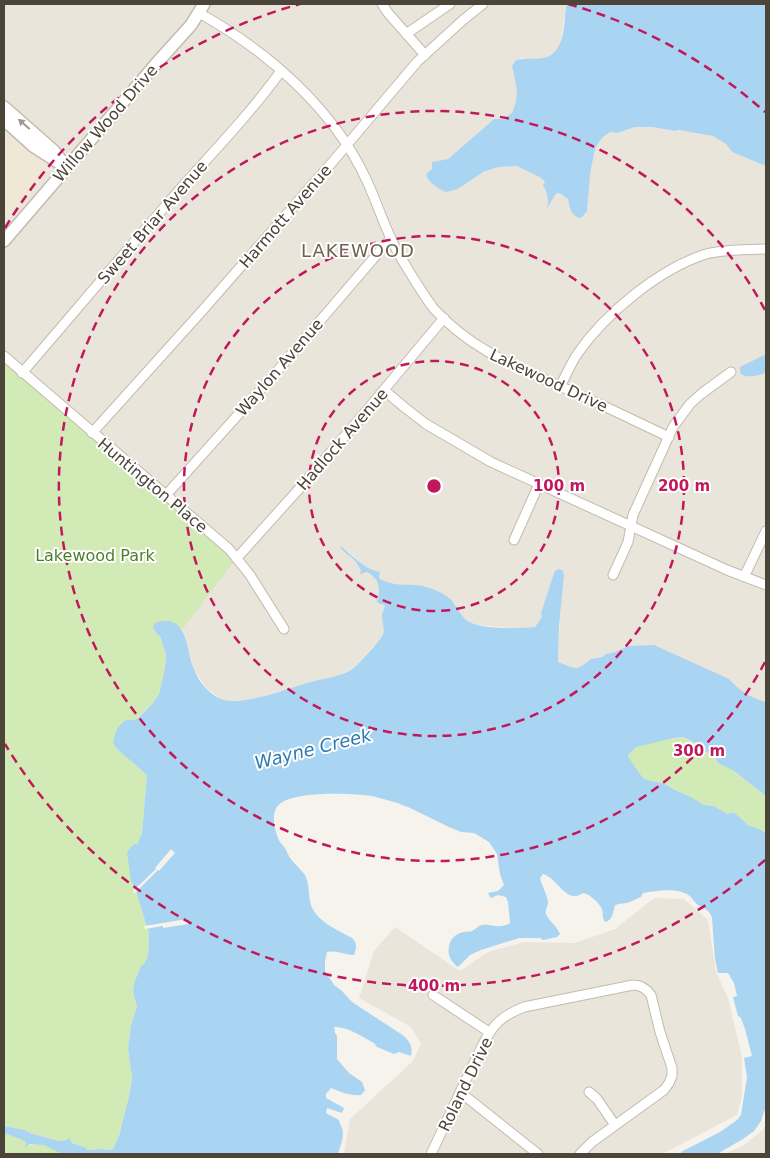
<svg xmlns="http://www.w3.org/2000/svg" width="770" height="1158" viewBox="0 0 770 1158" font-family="'DejaVu Sans',sans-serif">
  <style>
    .residential { fill: #eae5da }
    .education { fill: #efe8d6 }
    .green { fill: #d2eab5 }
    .water { fill: #a9d4f2 }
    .pier { fill: #f6f3ec }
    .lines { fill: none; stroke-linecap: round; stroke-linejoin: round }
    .minor-casing { stroke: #c2bbae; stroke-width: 11 }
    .tertiary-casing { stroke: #c2bbae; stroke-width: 14 }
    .minor { stroke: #fff; stroke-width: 9 }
    .tertiary { stroke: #fff; stroke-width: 11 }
    .oneway { fill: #9c9892 }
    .ring { fill: none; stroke: #c2185b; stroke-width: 2.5; stroke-dasharray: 9 6 }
    .labels { text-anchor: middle; stroke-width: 4; stroke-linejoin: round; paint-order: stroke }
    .street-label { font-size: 16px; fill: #4b4439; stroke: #fff }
    .park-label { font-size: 16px; fill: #4a7f2a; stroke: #fff }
    .neighbourhood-label { font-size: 18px; letter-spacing: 1px; fill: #6e6250; stroke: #fff }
    .water-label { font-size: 18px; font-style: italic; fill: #2e7ab2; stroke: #fff }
    .centre { fill: #c2185b; stroke: #fff; stroke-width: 2.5 }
    .ring-label { font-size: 15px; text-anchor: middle; font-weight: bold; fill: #c2185b; stroke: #fff; stroke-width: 4; stroke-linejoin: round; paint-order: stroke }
  </style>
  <rect width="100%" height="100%" fill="#f6f3ec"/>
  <path class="residential" d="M4,4H568L566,7L560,45L556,52L548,57L535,58H521L516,60L512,66L517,90V102L512,113L503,119H494L448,159L433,162L432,169L426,174L458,189L483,172L498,167L517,166L541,178L545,182L544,185L548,192L549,199L548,207L555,195L557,193L561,194L569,199L590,174L595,149L599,142L604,136L611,132L617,133L635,127H652L675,131L679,130L707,134L713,136L726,144L732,152L766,166V354L741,367L749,377L766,373V702L754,699L736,687L729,679L628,646L615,652L606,654L602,657L591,659L582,666L577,668L571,667L558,662L562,570L559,569L556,570L554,573L542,611V617L535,627L512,628L475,625L467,621L461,616L454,603L415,585L408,586L391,584L380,579L379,577V572L374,571L364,566L349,552L342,551L355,560L356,563L361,570L372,575L380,586V591L378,602L382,604L385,606L382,614L385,629L380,639L354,668L335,677L311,682L255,699L231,701L221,699L206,688L194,669L186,638L182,630L237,558L4,356V223L51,168L4,124Z
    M654,898L684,899L708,920L716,972L728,998L742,1057V1096L737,1115L662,1154H344L350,1119L413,1061L421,1044L411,1027L359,998L374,951L395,927L460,971L488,952L524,942L575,943L615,929Z
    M766,1124V1154H725L744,1145L763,1130Z"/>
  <path class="education" d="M4,124L51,168L4,223Z"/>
  <path class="green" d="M4,356L237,558L182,630L179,627L153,629L161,638L166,656L165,668L159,694L152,704L135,720L113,743L118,750L147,775L142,833L137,844L136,891L149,934L148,956L144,965L141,967L134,983L133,992L137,1007L131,1025L128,1049L132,1078L129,1096L119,1136L113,1149L110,1150L102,1149L88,1150L84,1147L72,1143L59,1141L30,1133L25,1130L4,1126Z
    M683,737L692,741L703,751L714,756L718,763L734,771L766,796V834L761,830L748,825L734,812L727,814L714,806L704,805L691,797L677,791L663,783L650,781L643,778L628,758C629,753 631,750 635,748C641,743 675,738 683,737Z
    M4,1133L20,1139L27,1142L25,1147C37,1140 52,1146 62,1154H4Z"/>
  <path class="water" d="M568,4H766V166L732,152L726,144L713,136L679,130L675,131L652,127H635L617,133L611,132L604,136L599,142L595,149L590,174L587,211L582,217L579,218C570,214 570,208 568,199L561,194L557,193L555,195L547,209C549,199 548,194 543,185L545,182L541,178L517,166L498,167L483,172L458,189L446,192C438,188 429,184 426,174L432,169V162L448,159L494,119H503L512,113L516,102L517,90L512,66L516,60C526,57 537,60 547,57C565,51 564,22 566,7Z
    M766,354V373C757,375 748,380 740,373V367Z
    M340,546C353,555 363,569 380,572L379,577L380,579C395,586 399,584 414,585C421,585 431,588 437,591C443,593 452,599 455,605C458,609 460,614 464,618C476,631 517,628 535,627L542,617L541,613L554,573L556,570L559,569L562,570L564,575L559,626L558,662L571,667L577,668L582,666L591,659L602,657L606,654L615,652L628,646L654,645L729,679C740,691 750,698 766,702V796L734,771L718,763L714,755L703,751L692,741L683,737L674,738L636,747L629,754L628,757L643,778L650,781L663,783L677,791L691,797L704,805L714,806L727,814L734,812L748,825L761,830L766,834V1106L761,1121L754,1131L743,1139L717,1154H682L681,1152L720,1132L737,1120L741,1115L747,1077L744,1058L752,1056L745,1029L741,1018L738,1016L733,997L737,996L734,983L728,973H718L715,959L712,918C709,909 705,909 698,905C695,903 693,899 690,896C677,887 657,891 643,893L641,897C637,898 634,900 630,902C625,904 620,903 615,905C613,912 613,920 605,922C601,916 604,915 602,909C599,903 590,894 583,893C566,905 558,878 543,874L540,878C542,886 547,894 548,902C548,906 545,909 546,914C549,921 557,926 560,934L557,937L543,940L540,938H519L481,950L470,955L458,967C452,963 447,955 449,947C450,939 456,933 464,932C468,931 469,932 472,931C476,929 478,926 482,925C494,924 496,929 509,924L510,922L508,902L506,897L498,895L491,898L490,897L488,893L498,891L504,885L500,874L497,854L489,842L474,833L461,832L449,827L408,807C403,806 399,803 394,802C387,800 379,798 372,796C351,793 298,791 281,803C270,810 274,828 278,838C279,842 283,845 285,848C287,851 288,855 290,858C294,864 301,869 305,875C310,885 308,896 311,905C317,922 338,930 352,938C358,944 356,948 354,955C344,955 337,950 327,952L325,961V971L334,985L342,991L352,1002L404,1036C410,1042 413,1047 411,1056L399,1052L394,1054L377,1047L374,1043C363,1037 347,1026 334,1027L335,1033L337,1036V1059L349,1073L362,1082L365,1090L361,1095C350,1096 341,1092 331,1088L326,1094V1098L344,1108L342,1113L327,1108L326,1113L339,1120C339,1123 341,1125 342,1128C345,1137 340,1146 338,1154H62L44,1145L30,1144L25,1148L26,1142L20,1139L4,1133V1126L25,1130L30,1133L59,1141H64L69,1138L72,1143L84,1147L88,1150L102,1149L110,1150L113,1149L119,1136L129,1096L132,1078L128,1049L131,1025L137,1007L133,992L134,983L141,966L144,964L148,956L149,934L136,891L131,881L127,852L134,844H137L142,833L147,775L118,750L113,743L115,734L119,726L126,720H135L139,717L152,704L159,694L165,668L166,656L161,638L153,629L154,624C159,621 162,621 168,621C189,624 187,654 194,669C198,681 209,694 221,699C243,707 288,688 311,682C325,678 341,677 354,668C359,663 376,645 380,639C388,628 381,625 382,614C383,611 384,609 385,606L382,604H380L377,602C381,588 380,580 367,572L360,574L361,570C358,566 356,561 353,559C348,554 343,553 340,546Z"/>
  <path class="pier" d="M171,849L175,853L159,871L158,870L134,894L133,891L156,869L155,868Z
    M187,919L188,924L163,928V926L145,929L144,926Z"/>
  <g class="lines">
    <g class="minor-casing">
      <path id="minor" d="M382,4L388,13L425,55
        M199,13C266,50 333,108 366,179C376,200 383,223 394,245C400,257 408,269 415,281C421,290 427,300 434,309C475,353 520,368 573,392C605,406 637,422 669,437
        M406,34L450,4
        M4,356L229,549L250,575L284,629
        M22,373C71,316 119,259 168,203C206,159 247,118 281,71
        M560,387C566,375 571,363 578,353C606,313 659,269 706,254C725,249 747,250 766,249
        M384,390L404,407L426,424L491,462L727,570L766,585
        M92,433L202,311L335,159L417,62L463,20L483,4
        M166,495L272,377L391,238
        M514,540L539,484
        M237,558L298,490L362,416L444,318
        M613,575L628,542L633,515L673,427L690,404L701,394L731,372
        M744,577L766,531
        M433,995L489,1032
        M460,1092L538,1154
        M589,1092L597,1099L615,1125
        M431,1154L483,1044C494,1023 502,1016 524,1007L633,985C641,985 646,988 651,995L660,1032L672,1068V1076L669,1083L664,1090L592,1142L580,1154"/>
    </g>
    <g class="tertiary-casing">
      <path id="tertiary" d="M4,107L54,151L67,168
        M4,120L33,146L61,164
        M4,241L155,65L191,25L204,4"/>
    </g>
    <use href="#minor" class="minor"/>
    <use href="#tertiary" class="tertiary"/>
  </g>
  <defs><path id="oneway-solid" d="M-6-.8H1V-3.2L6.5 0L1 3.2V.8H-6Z" transform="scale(1.25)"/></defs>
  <use class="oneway" href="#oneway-solid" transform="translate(24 124) rotate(-139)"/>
  <g class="ring">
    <circle cx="434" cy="486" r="125"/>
    <circle cx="434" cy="486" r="250"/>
    <path d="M765 662A375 375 0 1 1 765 310"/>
    <path d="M765 860A500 500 0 0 1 5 744M5 228A500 500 0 0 1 300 4M568 4A500 500 0 0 1 765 112"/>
  </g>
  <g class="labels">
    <g class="street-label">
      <text transform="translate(105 123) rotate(-49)" y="6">Willow Wood Drive</text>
      <text transform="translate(285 216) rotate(-49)" y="6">Harmott Avenue</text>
      <text transform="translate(152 222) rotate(-49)" y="6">Sweet Briar Avenue</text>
      <text transform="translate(279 367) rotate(-49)" y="6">Waylon Avenue</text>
      <text transform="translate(549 380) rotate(25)" y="6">Lakewood Drive</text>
      <text transform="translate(342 439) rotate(-49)" y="6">Hadlock Avenue</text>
      <text transform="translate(153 485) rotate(40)" y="6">Huntington Place</text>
      <text transform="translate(465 1084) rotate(-64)" y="6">Roland Drive</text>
    </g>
    <g class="park-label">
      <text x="95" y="561">Lakewood Park</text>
    </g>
    <g class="neighbourhood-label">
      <text x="358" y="257">LAKEWOOD</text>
    </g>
    <g class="water-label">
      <text transform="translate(313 749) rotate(-14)" y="6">Wayne Creek</text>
    </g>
  </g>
  <circle cx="434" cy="486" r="8" class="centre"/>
  <g class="ring-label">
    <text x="559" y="491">100 m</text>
    <text x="684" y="491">200 m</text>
    <text x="699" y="756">300 m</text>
    <text x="434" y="991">400 m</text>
  </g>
  <rect width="770" height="1158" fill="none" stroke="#4b4439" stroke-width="10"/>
</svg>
